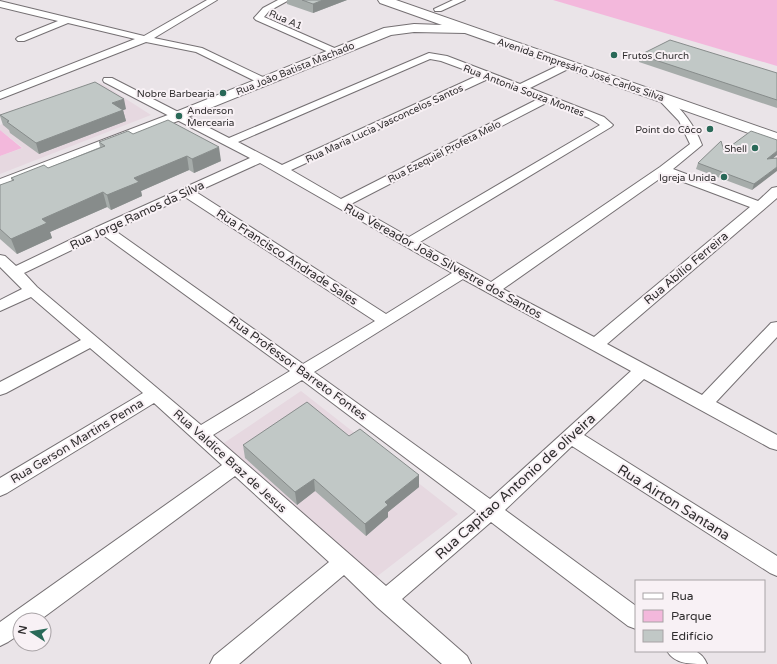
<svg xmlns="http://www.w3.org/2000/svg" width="777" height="664" viewBox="0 0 777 664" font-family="'Varela Round',sans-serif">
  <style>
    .built { fill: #e6d8e0 }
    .green { fill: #f3b8dc }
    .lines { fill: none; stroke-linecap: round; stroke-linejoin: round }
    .street-casing { stroke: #757073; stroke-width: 2 }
    .secondary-casing { stroke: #757073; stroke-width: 2 }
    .street { fill: #fff; fill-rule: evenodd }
    .secondary { fill: #fff; fill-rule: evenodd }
    .wall { fill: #a6acaa }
    .shaded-wall { fill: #878c8b }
    .building { fill: #c1c8c6; stroke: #878c8b }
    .poi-dot { fill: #296958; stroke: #f8f1f5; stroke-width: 1.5 }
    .labels { text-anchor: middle; stroke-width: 4; stroke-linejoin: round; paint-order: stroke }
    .far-street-label { font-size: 10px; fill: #302e2f; stroke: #f8f1f5 }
    .far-poi-label { font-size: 10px; fill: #302e2f; stroke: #f8f1f5; text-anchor: end }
    .street-label { font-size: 12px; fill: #302e2f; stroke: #f8f1f5 }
    .near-street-label { font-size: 14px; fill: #302e2f; stroke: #f8f1f5 }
  </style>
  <rect width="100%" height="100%" fill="#eae4e8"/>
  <path class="built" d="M101,83L151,115L0,174V156L23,148L0,130V125Z
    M301,391L458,514L375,578L221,445Z"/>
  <path class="green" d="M553,0H777V66Z
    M0,130L22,148L0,156Z"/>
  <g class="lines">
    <g class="street-casing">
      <path id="street" d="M207,0H217L154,38L202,48L267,79L268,81L267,83H259L196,52L146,42L0,99V92L135,39L68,23L24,41H18L16,39L18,37L58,21L0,7V1L144,36Z
        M278,0H289L269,11L264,17L339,50L341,52L339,54H333L256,20L254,18L263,8Z
        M453,0H465L441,11H435L434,9Z
        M429,53L447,56L520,84L566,62H574L575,64L574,66L530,88L604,117L613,125L611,127L420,242L491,282L660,167L690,144L679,121L659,100L658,98L659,96H667C683,111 694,124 702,145L673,169L758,201L772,188L777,187V198L607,344L702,395L771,323L777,322V337L716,402L777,435V450L770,448L644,379L584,435L777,556V576L770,573L572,446L505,510L636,606V629L628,626L491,522L402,599L467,656L471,664H442L377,607L344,575L239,664H210L214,656L329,562L235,476L40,620H20V634L8,642L0,646V622L222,465L154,403L7,493L0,496V478L143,393L90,348L6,393L0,395V382L81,340L31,297L0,311V300L22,289L0,267V255L5,256L16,266L99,226L250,158L104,82L103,80L104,78H112L229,138ZM430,59L441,61L479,75L282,165L238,142ZM488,79L538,99L341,199L291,170ZM548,102L589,118L600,125L409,237L351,204ZM260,163L452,273L386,314L196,192ZM665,175L750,207L594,337L503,289ZM185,197L375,321L303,364L114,230ZM103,235L290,371L201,425L37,287L24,273ZM463,279L631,371L490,499L314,372ZM302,380L476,511L386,586L213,435Z
        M667,651C684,651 699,645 707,664C689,664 675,664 667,651Z"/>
    </g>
    <g class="secondary-casing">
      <path id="secondary" d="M378,0H396L777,133V143L465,33L414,32L391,35L183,119L0,190V179L173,113L384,28L414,24L442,25L380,3Z"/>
    </g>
    <use href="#street" class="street"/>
    <use href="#secondary" class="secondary"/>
  </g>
  <path class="wall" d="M287,0H347L313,13L287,4Z
    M640,55L777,73V108L639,62Z
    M126,109L123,110L126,121L39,154L10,133L9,130L3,125L0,116V115Z
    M133,134L221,161L194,173L189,170L141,191L142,196L111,210L107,207L50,232L52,238L17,254L0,239V185L12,181L11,178L48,168L100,147L99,142Z
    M724,151L777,155L773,158L752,190L696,169L698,163Z
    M243,445L419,475V487L388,512V517L366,536L315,491L297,505L245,458Z"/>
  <path class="shaded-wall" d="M323,0H347L313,13V4Z
    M124,99L126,109L114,114L112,103Z
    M123,110L126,121L39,154L36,143Z
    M219,147L221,161L194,173L192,159Z
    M777,151V155L765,165L767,159Z
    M187,156L189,170L141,191L142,196L111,210L107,195L134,178Z
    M777,167V171L752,190L754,184Z
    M103,192L107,207L50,232L52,238L17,254L11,239L42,219Z
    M419,475V487L388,512V517L366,536L365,524L385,502Z
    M314,479L315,491L297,505L295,492Z"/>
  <path class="building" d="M302,0H323L313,4Z
    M670,40L777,73V100L640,55Z
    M95,82L124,99L112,103L123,110L36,143L7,122L9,121L0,115Z
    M168,120L219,147L192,159L187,156L134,178L139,182L124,188L107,195L103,192L42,219L47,223L11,239L0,229V185L14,180L11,178L44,165L48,168L105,146L99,142L128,131L133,134Z
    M751,131L777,140V151L767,159L777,158V167L754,184L698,163L721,141L724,151Z
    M307,402L349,436L360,429L419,475L385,502L388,505L365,524L314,479L295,492L243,445Z"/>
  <g class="poi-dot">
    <circle cx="614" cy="55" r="4"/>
    <circle cx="223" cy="93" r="4"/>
    <circle cx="179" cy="116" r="4"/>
    <circle cx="710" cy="129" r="4"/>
    <circle cx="755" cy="148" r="4"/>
    <circle cx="724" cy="177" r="4"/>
  </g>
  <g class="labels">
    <g class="far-street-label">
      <text transform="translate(286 19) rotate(23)" y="4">Rua A1</text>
      <text transform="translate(295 68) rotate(-22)" y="4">Rua João Batista Machado</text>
      <text transform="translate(581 69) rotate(19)" y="4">Avenida Empresário José Carlos Silva</text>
      <text transform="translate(524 90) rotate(21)" y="4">Rua Antonia Souza Montes</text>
      <text transform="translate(384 123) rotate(-25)" y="4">Rua Maria Lucia Vasconcelos Santos</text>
      <text transform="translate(444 151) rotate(-27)" y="4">Rua Ezequiel Profeta Melo</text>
    </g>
    <g class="far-poi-label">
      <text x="622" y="59" text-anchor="start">Frutos Church</text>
      <text x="215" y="97">Nobre Barbearia</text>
      <text x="187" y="114" text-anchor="start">Anderson<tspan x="187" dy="12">Mercearia</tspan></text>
      <text x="702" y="133">Point do Côco</text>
      <text x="747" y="152">Shell</text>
      <text x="716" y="181">Igreja Unida</text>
    </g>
    <g class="street-label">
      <text transform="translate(137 215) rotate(-25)" y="4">Rua Jorge Ramos da Silva</text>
      <text transform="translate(287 257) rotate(33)" y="4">Rua Francisco Andrade Sales</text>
      <text transform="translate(443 261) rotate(29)" y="4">Rua Vereador João Silvestre dos Santos</text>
      <text transform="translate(686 268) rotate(-40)" y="4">Rua Abílio Ferreira</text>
      <text transform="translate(298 368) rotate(36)" y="4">Rua Professor Barreto Fontes</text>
      <text transform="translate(77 441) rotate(-31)" y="4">Rua Gerson Martins Penna</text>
      <text transform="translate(230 461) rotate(42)" y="4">Rua Valdice Braz de Jesus</text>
    </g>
    <g class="near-street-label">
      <text transform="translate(515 486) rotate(-42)" y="5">Rua Capitao Antonio de oliveira</text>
      <text transform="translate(674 502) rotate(32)" y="5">Rua Airton Santana</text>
    </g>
  </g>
  <rect x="635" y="580" width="130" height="72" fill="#f8f1f5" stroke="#a8a3a6"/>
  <rect x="643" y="593" width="20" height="6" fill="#ffffff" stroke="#a8a3a6"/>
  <text x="671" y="600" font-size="12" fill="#302e2f">Rua</text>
  <rect x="643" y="610" width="20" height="12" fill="#f3b8dc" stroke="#a8a3a6"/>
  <text x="671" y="620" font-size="12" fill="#302e2f">Parque</text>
  <rect x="643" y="630" width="20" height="12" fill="#c1c8c6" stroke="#a8a3a6"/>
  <text x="671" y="640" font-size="12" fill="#302e2f">Edifício</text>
  <g transform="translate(32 632) rotate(282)"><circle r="19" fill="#f8f1f5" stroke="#a8a3a6"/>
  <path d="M0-3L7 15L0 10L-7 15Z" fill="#296958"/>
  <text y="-6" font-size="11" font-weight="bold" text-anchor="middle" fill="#302e2f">N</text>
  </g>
</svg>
